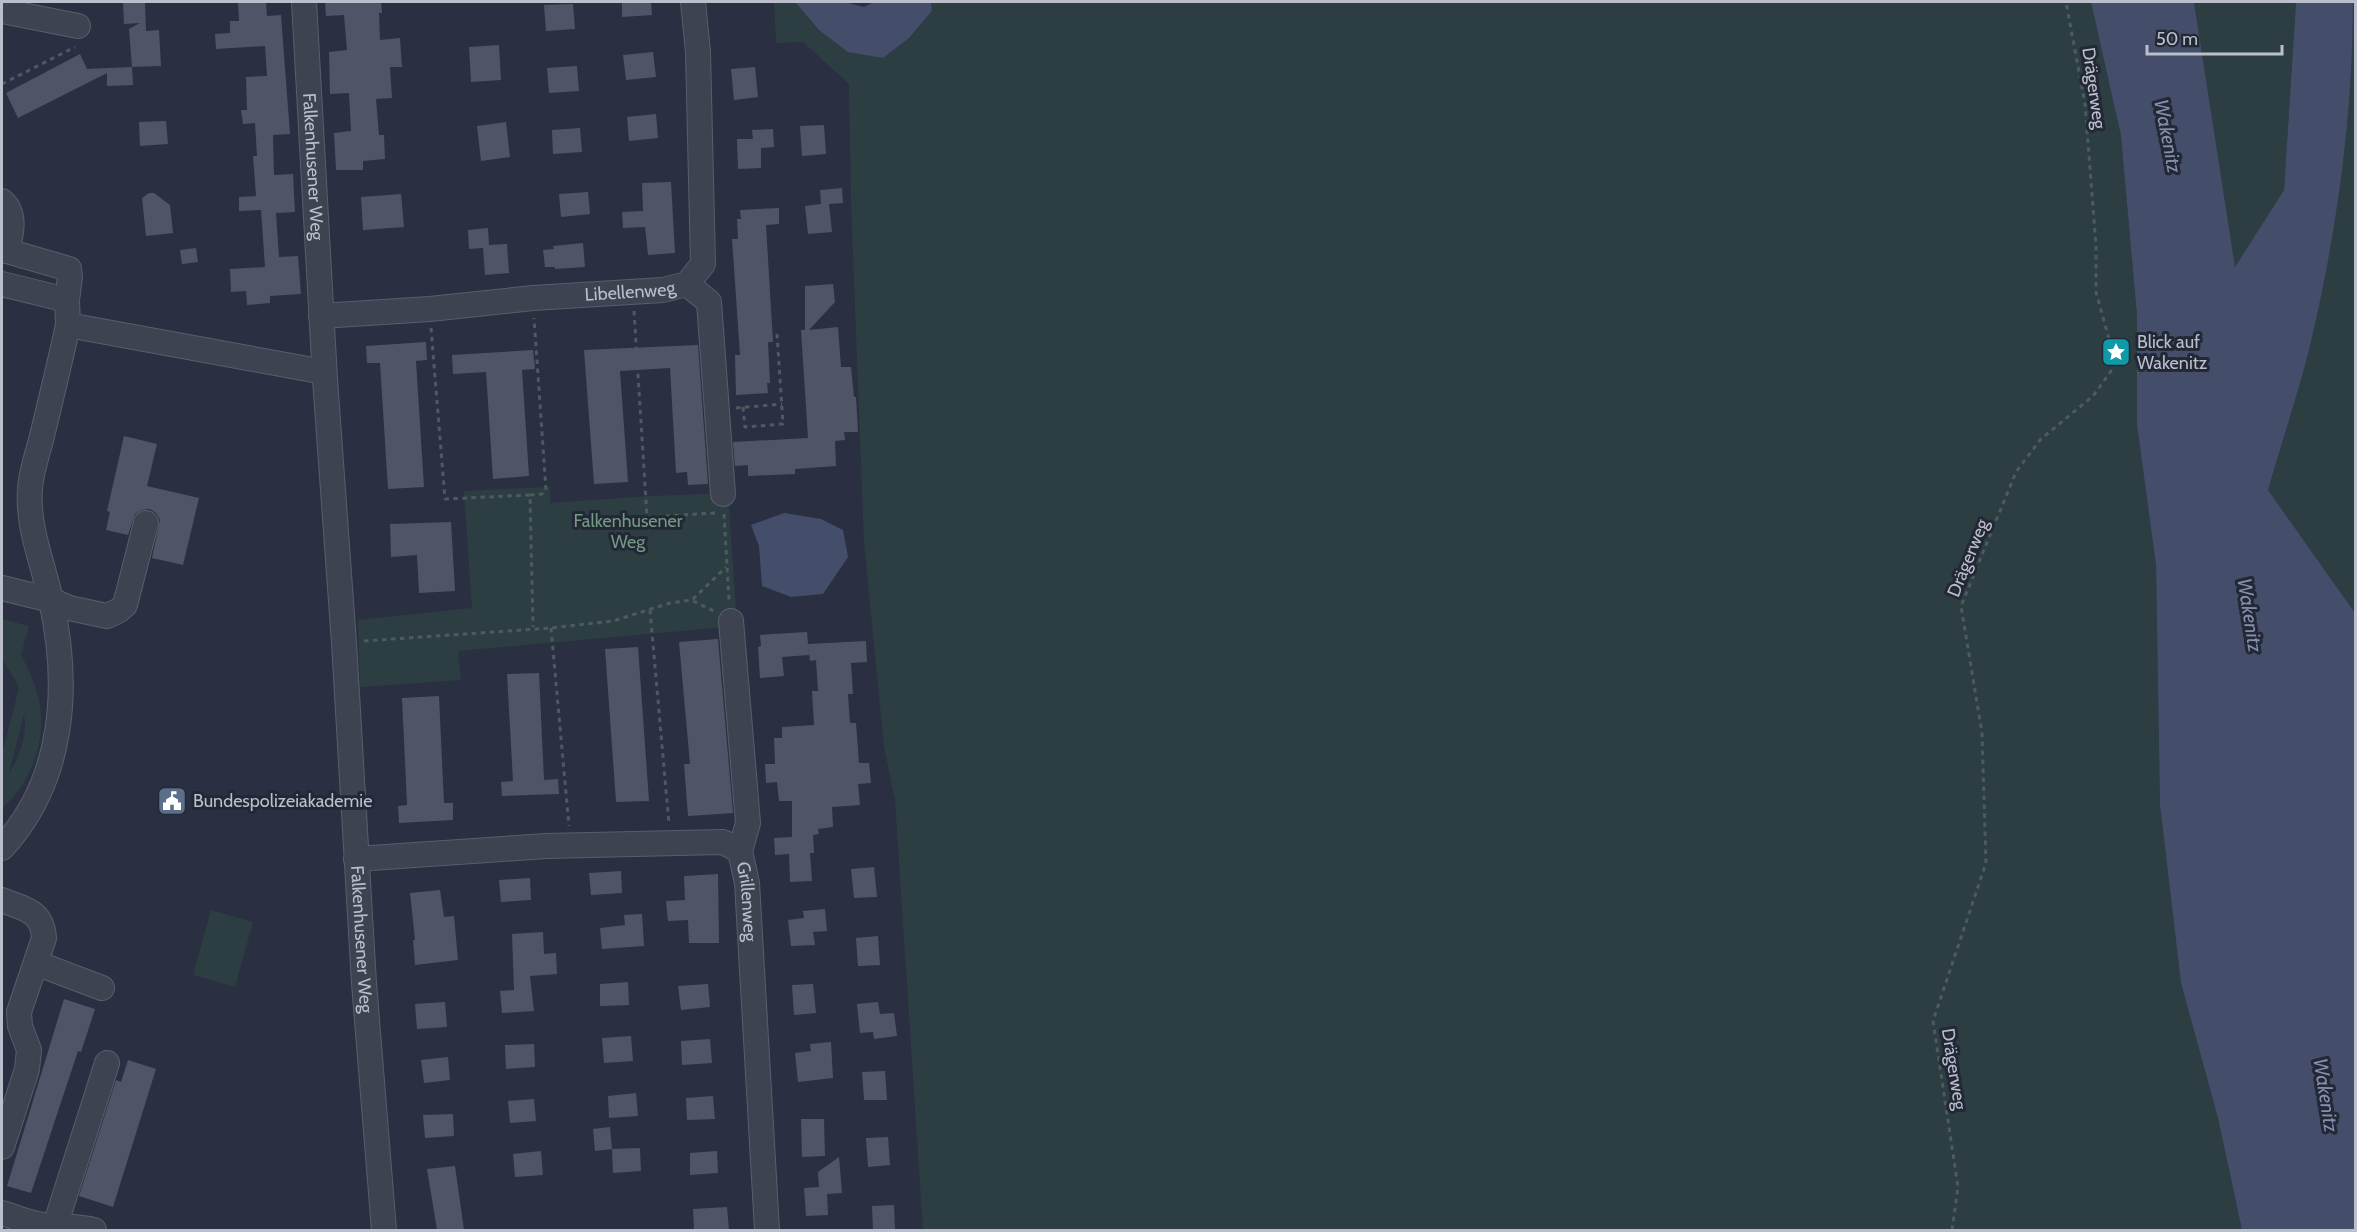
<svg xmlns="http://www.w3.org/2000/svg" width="2357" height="1232" viewBox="0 0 2357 1232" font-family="Cabin,sans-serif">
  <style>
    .green { fill: #2d3e43; fill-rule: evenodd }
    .water { fill: #444d69 }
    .building { fill: #4f5567 }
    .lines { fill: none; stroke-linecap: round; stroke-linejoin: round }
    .minor-casing { stroke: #595e6b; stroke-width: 26 }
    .path { stroke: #4c5b60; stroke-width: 3; stroke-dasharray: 4.5 4.5; stroke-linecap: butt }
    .minor { stroke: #3e4351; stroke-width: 24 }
    .labels { text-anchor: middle; stroke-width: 6; stroke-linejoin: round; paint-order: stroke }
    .street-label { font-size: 18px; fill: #bbbfcb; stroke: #232836 }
    .poi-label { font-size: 18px; fill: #bbbfcb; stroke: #232836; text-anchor: start }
    .park-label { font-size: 18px; fill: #759983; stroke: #232836 }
    .water-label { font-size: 20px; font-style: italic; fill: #8690ae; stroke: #232836 }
  </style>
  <rect width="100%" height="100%" fill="#2a3041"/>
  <path class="green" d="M774,2H795L819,30L882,58L909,38L932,11L931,2H2091L2121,136L2137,316V425L2156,565L2160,805L2181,983L2218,1118L2242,1230H923L895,799L884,747L864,541L851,200L849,84L803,42L776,43Z
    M2194,2H2296L2284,190L2235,267Z
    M2353,2H2355V613L2268,490C2281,445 2296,400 2308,354C2336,239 2353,120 2353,2Z
    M550,487V503L650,496L728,493L737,626L458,651L461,680L360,687L358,620L472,608L464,491Z
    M2,619L29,626L21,655C30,672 38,689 40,708C46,743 29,786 2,808V754L19,688L16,681L2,659ZM24,714C28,734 20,756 9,773Z
    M211,910L253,922L235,987L193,975Z"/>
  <path class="water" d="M795,2H845L864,7L874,2H931L932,11L909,38L883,58L848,52L819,30Z
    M2091,2H2194L2235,267L2284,190L2296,2H2353C2353,120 2336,239 2308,354C2296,400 2281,445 2268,490L2355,613V1230H2242L2218,1118L2181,983L2160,805L2156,565L2137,425V316L2121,136Z
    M784,513L821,519L843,530L848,557L823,594L791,597L762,586L759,546L751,525Z"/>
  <path class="building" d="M123,2H145L146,31L159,30L161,66L132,67L129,29L140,23L124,24Z
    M238,2H266L267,16L281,15L290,134L273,135L274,175L293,174L295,212L276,213L279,257L298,256L301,294L270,296V303L247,305L246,291L231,292L230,269L265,267L261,210L239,211V197L256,196L253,156H257L255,123L243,124L241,110H247L246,77L267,76L265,46L216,49L215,34L230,33V21H239Z
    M325,2H381L382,13H379L380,40L400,38L402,67H390L392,98L376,99L379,135H384L385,159L363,161V170H336L334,133L351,131L349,93L330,94L329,52L347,50L344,15L326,16Z
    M622,2H651L652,15L622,17Z
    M573,4L575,29L546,31L544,5Z
    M499,45L501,80L471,82L469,47Z
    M653,52L656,77L626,80L623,55Z
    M80,54L87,69L132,67L133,85L107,86V73L18,118L6,93Z
    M577,66L579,91L549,93L547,68Z
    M755,67L758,97L734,100L731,69Z
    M656,114L658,138L629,141L627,117Z
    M166,121L168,144L140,146L139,122Z
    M506,122L510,157L481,161L477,126Z
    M824,125L826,154L802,156L800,126Z
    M580,128L582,152L553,154L552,130Z
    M773,129L774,147L761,148V168L738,169L737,139H753L752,130Z
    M671,182L675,253L648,255L645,227L623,228L622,212L643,211L642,183Z
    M842,188L843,203L829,204L832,232L808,234L805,206L821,204L820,190Z
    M588,192L590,214L561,217L559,194Z
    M149,193H154L170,205L173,233L146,236L142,198Z
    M401,194L404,227L363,230L361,197Z
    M779,208V224L766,225L773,342H768L770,383H767L768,393L736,395L735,355H740L732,239H738L737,219H741L740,210Z
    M488,228L489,245L507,244L509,273L485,275L483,248L469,249L468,230Z
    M583,243L585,267L555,269V267H545L543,250L554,249L553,246Z
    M196,248L198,262L182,264L180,250Z
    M833,284L835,302L809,330L838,327L841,367H851L854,397H856L858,432H844L845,440L835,441L836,466L795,469V474L748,476V465L735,466L733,442L808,438L801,330H805V286Z
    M426,342L427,360L416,361L424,487L388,489L380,363H367L366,346Z
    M698,345L708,484L688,485L687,472L676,473L670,368L620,371L628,482L594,484L584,350Z
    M533,350L535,369L522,370L529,476L493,479L486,372L453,374L452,355Z
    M124,436L157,444L147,486L199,498L183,565L152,558L160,520L156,513L150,509L142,510L135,514L128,535L106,530L110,512L107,511Z
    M451,522L455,591L419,593L417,555L391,557L390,524Z
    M807,632L809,655L782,657L784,676L760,678L758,647L761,646L760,635Z
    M718,639L733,813L688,816L684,764H690L679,642Z
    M866,641L867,662L851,663L853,694H848L850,723H856L859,763H869L871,783L858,784L860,805L832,807L833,827L818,829L819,834L813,835L814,853H810L812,881L790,882L789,854L775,855L774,838L792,837V801H779L777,782L766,783L765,764H775L774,738H782V727L814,725L812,691H818L816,660L810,661L808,644Z
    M638,647L649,801L616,802L605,649Z
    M539,673L544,780L558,779L559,794L502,796L501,782L513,781L507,674Z
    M439,696L444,803H453V820L399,823L398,806L407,805L402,698Z
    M874,867L877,897L854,898L851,869Z
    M621,871L622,893L591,895L589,873Z
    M718,874L719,943H689L688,920L668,921L666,901L685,900L684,876Z
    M530,878L531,900L501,902L499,880Z
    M440,890L444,917L454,916L458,960L415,965L413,940H415L410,893Z
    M825,909L827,931L813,932L815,945L791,946L788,920L804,918L803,911Z
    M642,914L644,946L602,949L600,928L625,925L624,915Z
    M543,932L544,954L556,953L557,974L530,976L534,1011L502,1013L500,991L514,990L512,934Z
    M878,936L880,965L858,966L856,938Z
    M628,982L629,1005L600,1006V984Z
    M708,984L710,1007L681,1010L678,986Z
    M813,984L816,1013L794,1015L792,985Z
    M64,999L95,1009L81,1052L78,1051L31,1193L7,1186Z
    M445,1002L447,1027L417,1029L415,1004Z
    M878,1002L880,1014L894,1013L897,1036L874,1039L873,1032L860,1033L857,1004Z
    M631,1036L633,1061L604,1063L602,1038Z
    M710,1039L712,1063L682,1065L681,1041Z
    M831,1042L833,1078L798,1082L795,1053L811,1051L810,1044Z
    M534,1044L535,1067L506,1069L505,1045Z
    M448,1057L450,1080L424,1083L421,1060Z
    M128,1060L156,1069L113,1207L79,1196L116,1080L121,1082Z
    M885,1071L887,1100H864L862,1072Z
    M636,1093L638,1116L609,1118L608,1096Z
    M713,1096L715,1119L687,1120L686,1098Z
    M534,1099L536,1121L510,1123L508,1101Z
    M453,1114L454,1136L425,1138L423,1115Z
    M801,1119H824L825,1156L802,1157Z
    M610,1127L612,1149L595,1151L593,1129Z
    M888,1137L890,1165L868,1167L866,1138Z
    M640,1148L641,1171L613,1173L612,1149Z
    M541,1151L543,1175L515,1177L513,1154Z
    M717,1151L718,1173L690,1175V1153Z
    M839,1157L842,1193L827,1194L828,1215L806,1216L804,1188L819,1187L818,1172Z
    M455,1166L464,1230H437L427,1169Z
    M894,1205L895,1230H873L872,1206Z
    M727,1207L729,1230H694L693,1209Z"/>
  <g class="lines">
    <g class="minor-casing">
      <g id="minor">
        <path id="s1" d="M304,2L325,379L344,643L364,983L384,1230"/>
        <path d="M2,11L78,26"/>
        <path d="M2,201C17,214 11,235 7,251L2,250"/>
        <path d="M2,284L67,300L70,277L69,269L7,251"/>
        <path d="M687,284L709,302L723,494"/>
        <path id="s2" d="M321,316L430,309L533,298L663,290L687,284L703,264L698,52L693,2"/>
        <path d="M68,325L324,372"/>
        <path d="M2,588L51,600L69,608L107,616L118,611L125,605L146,523"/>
        <path d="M731,621L748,823L740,851"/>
        <path d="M2,848C65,780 70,686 51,600C43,563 27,527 30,489C31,471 38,453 42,436C51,399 60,362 68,325L67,300"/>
        <path id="s3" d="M356,859L546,846L723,842L740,851L747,883L767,1230"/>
        <path d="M2,900C24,909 42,910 44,938L19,1012L20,1026L29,1050L27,1069L2,1147"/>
        <path d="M36,963L102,988"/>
        <path d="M2,1213C13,1216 25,1222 38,1224C57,1228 75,1225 94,1230"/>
        <path d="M55,1226L107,1063"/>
      </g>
    </g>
    <path class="path" d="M2,84L75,47
      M634,311L647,517L716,513
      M431,328L445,499L530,495L533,627
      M743,407L745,427L783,424L777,334
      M736,408L782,404
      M530,495L542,494L546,490L534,318
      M724,514L729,600
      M693,601L714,611
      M650,610L669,824
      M551,628L569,826
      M364,641L551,628L613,621L670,603L692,600L726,567
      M1952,1230L1958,1187L1933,1021L1986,863L1982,733L1961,606L2016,472L2040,440L2093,396L2111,371L2112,350L2096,292V246L2085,104L2066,2"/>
    <use href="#minor" class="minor"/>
  </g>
  <defs>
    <g id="sight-square" transform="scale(1.5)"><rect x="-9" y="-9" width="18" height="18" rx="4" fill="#0f9aa8" stroke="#232836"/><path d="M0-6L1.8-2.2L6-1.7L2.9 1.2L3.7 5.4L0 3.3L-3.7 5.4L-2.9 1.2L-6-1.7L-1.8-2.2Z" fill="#fff"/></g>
    <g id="civic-square" transform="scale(1.5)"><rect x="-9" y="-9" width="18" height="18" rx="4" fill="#5c6f8a" stroke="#232836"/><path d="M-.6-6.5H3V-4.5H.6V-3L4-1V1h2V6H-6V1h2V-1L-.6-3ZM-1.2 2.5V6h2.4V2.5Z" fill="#fff"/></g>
  </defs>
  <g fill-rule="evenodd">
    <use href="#sight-square" x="2116" y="352"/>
    <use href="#civic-square" x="172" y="801"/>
  </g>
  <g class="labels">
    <g class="street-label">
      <text transform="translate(2094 88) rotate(82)" y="6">Drägerweg</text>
      <text dy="6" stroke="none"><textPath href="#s1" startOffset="165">Falkenhusener Weg</textPath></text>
      <text dy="6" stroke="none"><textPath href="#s2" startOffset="310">Libellenweg</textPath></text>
      <text transform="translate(1968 558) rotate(-68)" y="6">Drägerweg</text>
      <text dy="6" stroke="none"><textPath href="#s3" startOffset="438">Grillenweg</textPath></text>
      <text dy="6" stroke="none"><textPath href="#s1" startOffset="939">Falkenhusener Weg</textPath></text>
      <text transform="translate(1954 1069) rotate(81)" y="6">Drägerweg</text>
    </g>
    <g class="poi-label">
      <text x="2137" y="348">Blick auf<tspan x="2137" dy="21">Wakenitz</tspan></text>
      <text x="193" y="807">Bundespolizeiakademie</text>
    </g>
    <g class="park-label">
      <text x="628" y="527">Falkenhusener<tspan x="628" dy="21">Weg</tspan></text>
    </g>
    <g class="water-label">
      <text transform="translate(2168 136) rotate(79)" y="7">Wakenitz</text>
      <text transform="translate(2250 615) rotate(81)" y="7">Wakenitz</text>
      <text transform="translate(2326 1095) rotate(81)" y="7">Wakenitz</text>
    </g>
  </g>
  <rect width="2357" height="1232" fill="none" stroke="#bbbfcb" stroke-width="6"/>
  <path d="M2147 45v9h135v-9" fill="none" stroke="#bbbfcb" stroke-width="3"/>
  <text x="2156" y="45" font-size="18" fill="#bbbfcb" stroke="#232836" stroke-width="4.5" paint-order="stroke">50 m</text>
</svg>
